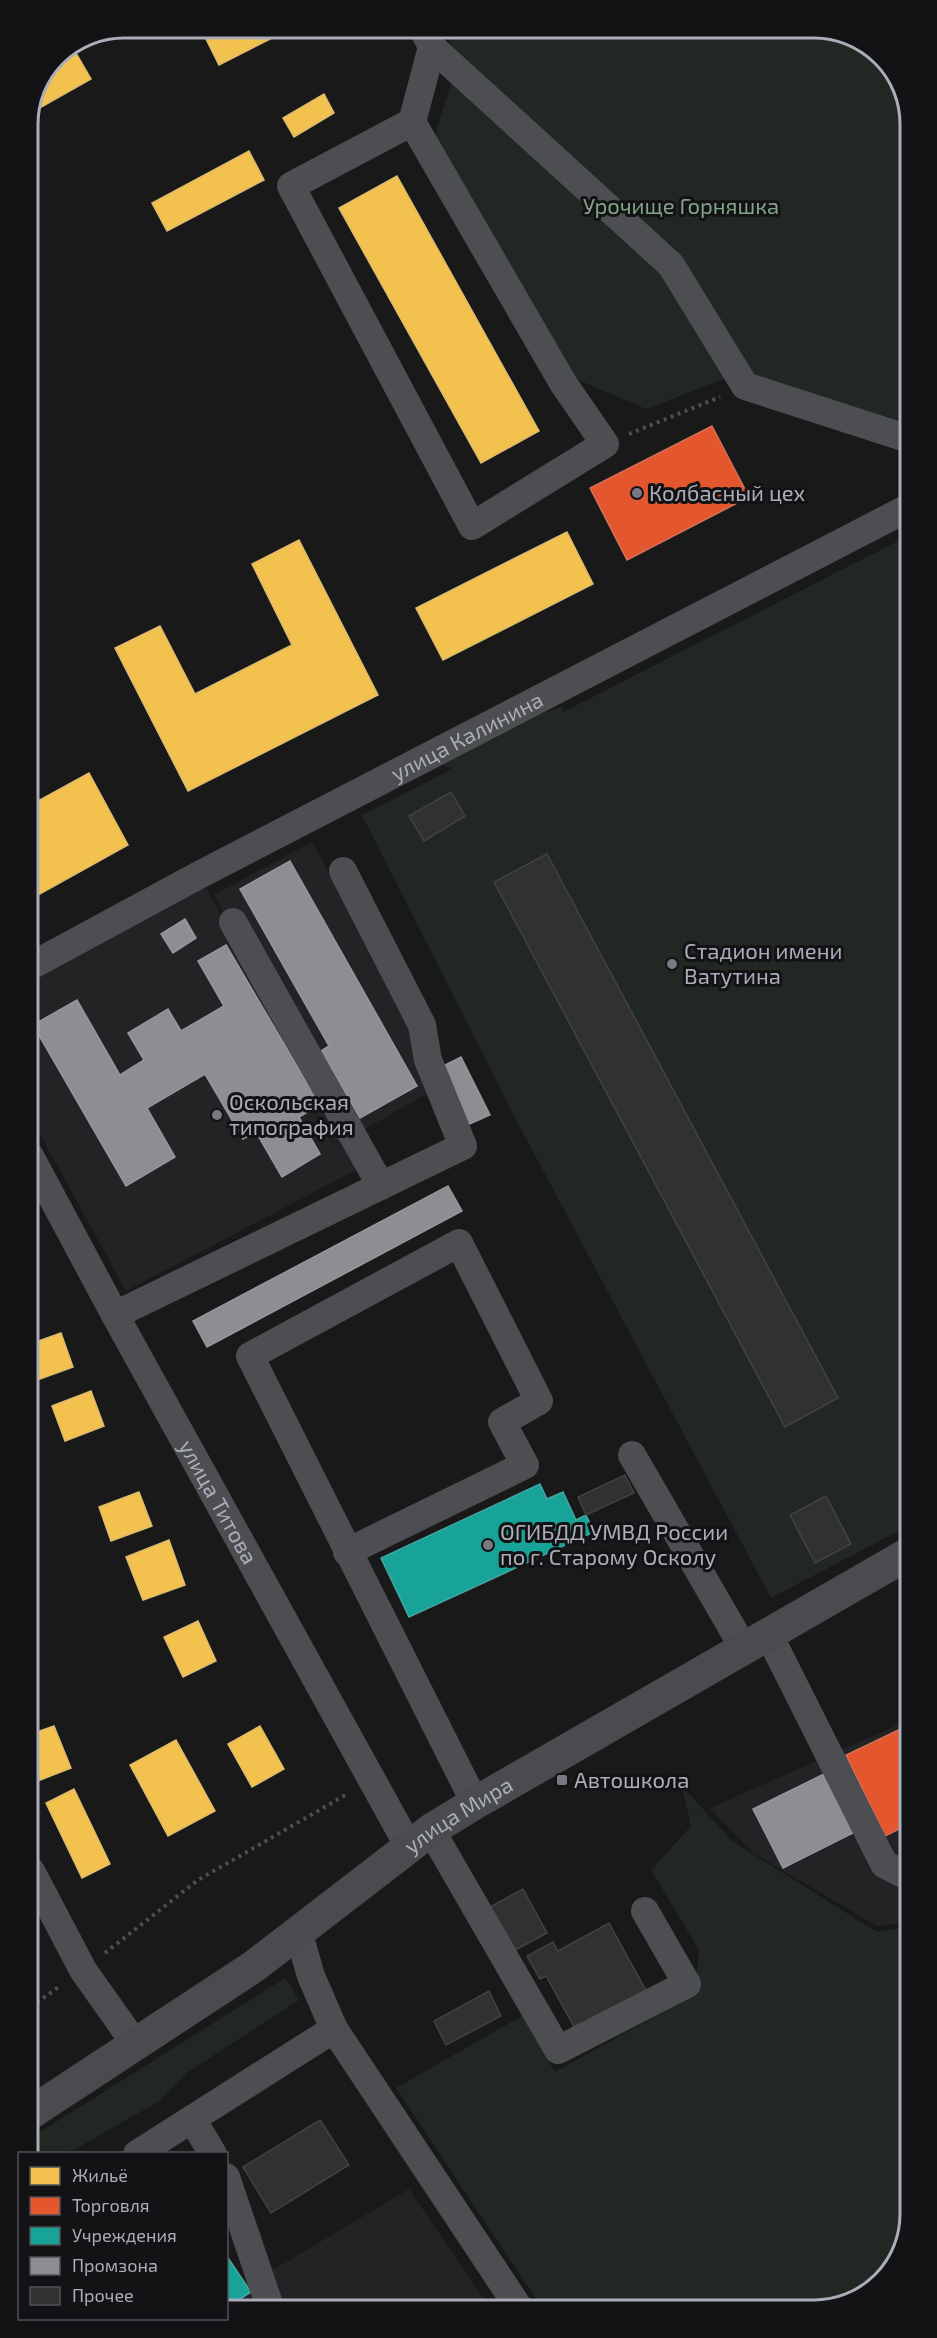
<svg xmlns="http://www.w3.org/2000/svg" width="937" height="2338" viewBox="0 0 937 2338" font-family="'Exo 2',sans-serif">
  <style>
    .built { fill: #232325 }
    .green { fill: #212823 }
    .homes { fill: #f2c14e; stroke: #ddbb6e; stroke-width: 1.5 }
    .shops { fill: #e4572e; stroke: #d37158; stroke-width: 1.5 }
    .public { fill: #17a398; stroke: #43a6a2; stroke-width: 1.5 }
    .industry { fill: #8d8d92; stroke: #96979e; stroke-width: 1.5 }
    .building { fill: #313131; stroke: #424245; stroke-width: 1.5 }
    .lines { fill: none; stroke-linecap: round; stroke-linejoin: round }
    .path { stroke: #4f4f53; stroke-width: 4; stroke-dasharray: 3 4.5; stroke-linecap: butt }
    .minor { stroke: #4d4e52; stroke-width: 28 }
    .major { stroke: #4a4b4e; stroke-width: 33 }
    .poi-dot { fill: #787981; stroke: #131315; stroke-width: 2 }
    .labels { text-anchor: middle; stroke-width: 6; stroke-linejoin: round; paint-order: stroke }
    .park-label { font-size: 22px; fill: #83a389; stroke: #131315 }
    .poi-label { font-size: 22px; fill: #abadb9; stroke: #131315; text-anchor: start }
    .street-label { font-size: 22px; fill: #abadb9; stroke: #131315 }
    .rim { fill: none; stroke: #abadb9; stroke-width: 3 }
  </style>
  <rect width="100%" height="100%" fill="#191919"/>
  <path class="built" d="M312,842L423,1043L432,1091L349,1138L214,895Z
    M199,875L358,1169L126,1291L29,1114V969Z
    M909,1720V1922L877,1926L753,1853L710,1808Z
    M409,2189L490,2308L227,2310L226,2298Z"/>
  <path class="green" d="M445,27H820L872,47L905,93L906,426L735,375L646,409L569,376L433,142L458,61Z
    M906,537L908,1526L771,1598L513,1114L362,815L452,769L441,764L493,729L562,707L563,712Z
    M682,1786L732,1841L877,1932L909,1927L910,2215L890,2273L844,2306L542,2308L396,2088L522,2016L555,2072L695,1994L699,1950L651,1870L691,1826Z
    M285,1978L299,2000L188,2072L158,2102L68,2153H32V2137Z"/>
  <path class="homes" d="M125,27H146L130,36Z
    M200,27H289L290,29L219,65Z
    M76,53L91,79L29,114L50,67Z
    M324,94L334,113L294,137L283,118Z
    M249,151L264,180L167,231L152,203Z
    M397,176L539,431L481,463L339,208Z
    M567,532L593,584L443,660L416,608Z
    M299,540L378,695L188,791L115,648L160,626L195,694L292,645L252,564Z
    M89,773L128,845L29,900V806Z
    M61,1333L73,1367L37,1380L30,1361V1344Z
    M91,1391L104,1426L65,1441L52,1406Z
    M139,1492L152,1526L111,1541L99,1507Z
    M169,1540L185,1585L143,1600L126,1557Z
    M198,1621L216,1661L183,1677L164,1637Z
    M54,1726L71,1768L35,1782L31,1770V1734Z
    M260,1726L284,1769L252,1787L228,1744Z
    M176,1740L215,1811L168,1836L130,1765Z
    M74,1789L110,1864L82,1878L46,1803Z"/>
  <path class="shops" d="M712,426L749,497L627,560L590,488Z
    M909,1725V1824L885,1836L846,1755Z"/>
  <path class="public" d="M540,1484L547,1499L563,1492L576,1520L586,1515L594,1532L409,1617L381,1558Z
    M226,2255L251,2292L226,2308Z"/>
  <path class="industry" d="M290,861L417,1086L360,1118L321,1051L329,1046L240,889Z
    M185,919L196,938L173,953L161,934Z
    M226,945L320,1105L299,1117L320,1154L282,1177L256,1132L243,1139L205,1074L147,1108L175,1157L126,1186L33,1025L77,1000L120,1075L144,1060L128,1033L168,1009L181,1031L224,1006L198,961Z
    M461,1057L490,1115L465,1126L437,1069Z
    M448,1186L462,1211L207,1347L193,1321Z
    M826,1773L855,1832L783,1868L753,1809Z"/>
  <path class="building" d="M451,792L465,816L424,841L409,816Z
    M547,854L838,1398L785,1427L494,882Z
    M625,1475L634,1493L586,1515L578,1497Z
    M826,1496L851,1544L815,1563L790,1515Z
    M523,1889L547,1933L510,1953L486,1909Z
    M609,1923L648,1994L577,2032L546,1976L540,1979L527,1956L553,1942L558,1951Z
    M489,1991L501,2016L446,2045L434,2021Z
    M320,2120L349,2165L271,2213L243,2167Z"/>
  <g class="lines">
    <path class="path" d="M629,434L720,397
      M105,1953L198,1880L349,1793
      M31,2007L60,1986"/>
    <g class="minor">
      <path d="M432,47L671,265L745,386L906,438"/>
      <path d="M412,122L291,186L472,526L605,444L563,383L412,122L432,47L422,27"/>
      <path d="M233,922L381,1186"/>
      <path id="s1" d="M29,967L199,875L906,509"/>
      <path id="s2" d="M30,1156L115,1315L409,1847"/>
      <path d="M115,1315L463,1146L428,1060L422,1025L343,871"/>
      <path d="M632,1455L743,1647"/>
      <path d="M347,1552L525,1465L502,1422L539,1401L459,1243L250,1356L475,1803"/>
      <path d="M768,1633L884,1864L909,1877"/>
      <path d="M431,1830L558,2050L687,1984L645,1911"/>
      <path d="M31,1871L83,1970L136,2045"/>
      <path d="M299,1934L311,1976L334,2029L519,2308"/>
      <path d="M137,2154L192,2119"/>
      <path d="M213,2154L192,2119L334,2029"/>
      <path d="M226,2177L271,2310"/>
    </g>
    <path class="major" id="s3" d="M32,2112L253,1967L431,1830L475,1803L908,1554"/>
  </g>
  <g class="poi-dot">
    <circle cx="637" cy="493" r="6"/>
    <circle cx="672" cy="964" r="6"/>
    <circle cx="217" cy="1115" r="6"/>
    <circle cx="488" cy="1545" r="6"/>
    <rect x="556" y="1774" width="12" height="12" rx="3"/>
  </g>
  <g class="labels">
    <g class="park-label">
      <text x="681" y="214">Урочище Горняшка</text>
    </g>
    <g class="poi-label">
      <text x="649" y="501">Колбасный цех</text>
      <text x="684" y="959">Стадион имени<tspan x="684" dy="25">Ватутина</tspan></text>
      <text x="229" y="1110">Оскольская<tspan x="229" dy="25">типография</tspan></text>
      <text x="500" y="1540">ОГИБДД УМВД России<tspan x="500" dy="25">по г. Старому Осколу</tspan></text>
      <text x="574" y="1788">Автошкола</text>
    </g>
    <g class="street-label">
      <text dy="8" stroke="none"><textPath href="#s1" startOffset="495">улица Калинина</textPath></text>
      <text dy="8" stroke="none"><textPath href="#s2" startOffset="394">улица Титова</textPath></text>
      <text dy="8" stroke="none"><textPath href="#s3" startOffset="520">улица Мира</textPath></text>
    </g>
  </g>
  <path d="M0 0H937V2338H0ZM124 38H814A86 86 0 0 1 900 124V2214A86 86 0 0 1 814 2300H124A86 86 0 0 1 38 2214V124A86 86 0 0 1 124 38Z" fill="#131315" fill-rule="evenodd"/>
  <path class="rim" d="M124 38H814A86 86 0 0 1 900 124V2214A86 86 0 0 1 814 2300H124A86 86 0 0 1 38 2214V124A86 86 0 0 1 124 38Z"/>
  <rect x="18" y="2152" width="210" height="168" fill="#131315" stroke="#505157" stroke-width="1.5"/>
  <rect x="30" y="2167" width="30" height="18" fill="#f2c14e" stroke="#505157" stroke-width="1.5"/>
  <text x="72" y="2182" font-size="18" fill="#abadb9">Жильё</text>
  <rect x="30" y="2197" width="30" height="18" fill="#e4572e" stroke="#505157" stroke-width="1.5"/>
  <text x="72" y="2212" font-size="18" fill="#abadb9">Торговля</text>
  <rect x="30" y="2227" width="30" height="18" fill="#17a398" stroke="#505157" stroke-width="1.5"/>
  <text x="72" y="2242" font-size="18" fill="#abadb9">Учреждения</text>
  <rect x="30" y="2257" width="30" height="18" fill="#8d8d92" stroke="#505157" stroke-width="1.5"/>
  <text x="72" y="2272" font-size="18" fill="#abadb9">Промзона</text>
  <rect x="30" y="2287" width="30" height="18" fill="#313131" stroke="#505157" stroke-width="1.5"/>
  <text x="72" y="2302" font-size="18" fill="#abadb9">Прочее</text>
</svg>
